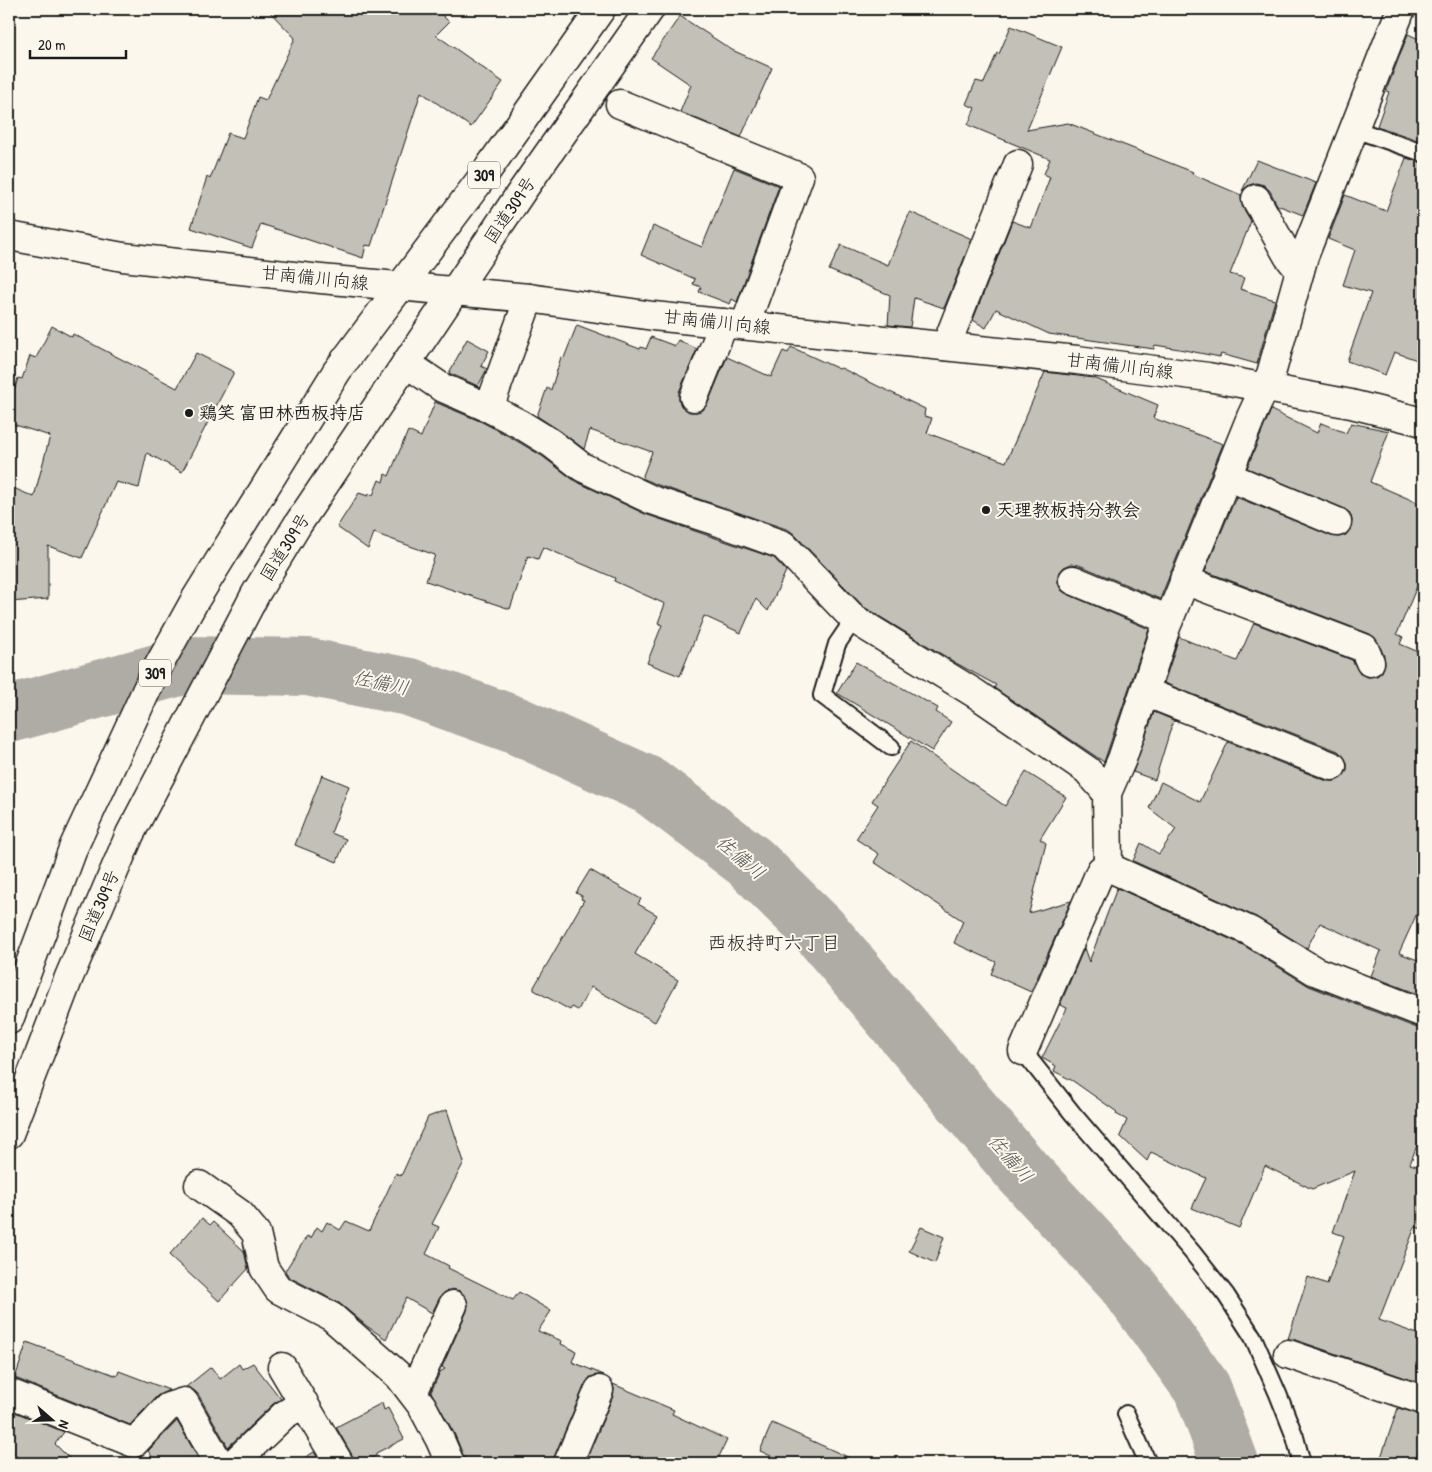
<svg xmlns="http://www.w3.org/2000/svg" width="1432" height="1472" viewBox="0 0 1432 1472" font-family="'Patrick Hand','Klee One',sans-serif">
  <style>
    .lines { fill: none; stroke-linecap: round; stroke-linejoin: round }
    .river { stroke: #afaca5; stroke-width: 58 }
    .building { fill: #c3c0b8; stroke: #1c1c1c }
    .lane-casing { stroke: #1c1c1c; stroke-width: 20 }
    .street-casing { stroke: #1c1c1c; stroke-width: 31 }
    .secondary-casing { stroke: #1c1c1c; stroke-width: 31 }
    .highway-casing { stroke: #1c1c1c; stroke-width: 31 }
    .lane { stroke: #fbf7ec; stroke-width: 16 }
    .street { stroke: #fbf7ec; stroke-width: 28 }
    .secondary { stroke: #fbf7ec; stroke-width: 28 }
    .highway { stroke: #fbf7ec; stroke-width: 28 }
    .poi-dot { fill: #1c1c1c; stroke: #fbf7ec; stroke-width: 2 }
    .labels { text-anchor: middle; stroke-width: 4; stroke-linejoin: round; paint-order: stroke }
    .shield { fill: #fbf7ec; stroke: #5f5e5a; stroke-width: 1 }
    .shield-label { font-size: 16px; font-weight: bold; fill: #1c1c1c }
    .street-label { font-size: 18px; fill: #1c1c1c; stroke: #fbf7ec }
    .poi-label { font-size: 18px; font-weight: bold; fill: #1c1c1c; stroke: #fbf7ec; text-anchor: start }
    .water-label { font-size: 19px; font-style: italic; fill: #575653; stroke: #fbf7ec }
    .neighbourhood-label { font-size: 19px; fill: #1c1c1c; stroke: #fbf7ec }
  </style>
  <rect width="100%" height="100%" fill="#fbf7ec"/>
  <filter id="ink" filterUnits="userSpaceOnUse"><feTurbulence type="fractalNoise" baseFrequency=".02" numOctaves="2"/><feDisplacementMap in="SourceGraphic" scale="10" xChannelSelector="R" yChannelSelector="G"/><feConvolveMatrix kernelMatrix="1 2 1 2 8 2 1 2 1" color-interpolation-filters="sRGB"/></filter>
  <g filter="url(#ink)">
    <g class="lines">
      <path class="river" d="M9,714L186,665L308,667L409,687L515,725L650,786L750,862L820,931L1022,1171L1127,1284L1202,1388L1230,1463"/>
    </g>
    <path class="building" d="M267,9H436L449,22L436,35L503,82L471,127L421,92L371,246L366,245L363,258L261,224L252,248L191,228L207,177L210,179L228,133L243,138L258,97L266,100L295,38Z
      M680,16L732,50L772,68L741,137L680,112L691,85L651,58Z
      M1011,26L1062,47L1027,130L1068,123L1193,172L1192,174L1241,195L1242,206L1251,221L1230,274L1244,278L1240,289L1275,300L1257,364L1221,354L1220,357L1179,349L1155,345L1154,349L1049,334L996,309L986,328L973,320L1012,221L1031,228L1050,177L1044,174L1050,159L968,125L975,108L966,104L976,81L984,83L997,53L999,54Z
      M1408,34L1423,41V142L1377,126L1389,92L1386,91Z
      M1406,158L1423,163V362L1394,352L1385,375L1347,361L1371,293L1343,285L1355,250L1328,239L1345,195L1386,211Z
      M1257,160L1316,183L1303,215L1277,205L1270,191L1264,185L1256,183L1249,185L1242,191Z
      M734,168L779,186L737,302L732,299L730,304L699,292L701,287L693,284L695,279L641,255L653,226L702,247Z
      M910,212L972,239L944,308L914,298L910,327L888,325L890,295L829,270L841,245L888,265Z
      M577,325L640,349L641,347L646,349L651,337L675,346L678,340L697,349L679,392V400L681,406L689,412H697L703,410L708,403L727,357L771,377L783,351L788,353L791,347L839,369L841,368L925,409L924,416L932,418L927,433L1006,462L1045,372L1094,378L1158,405L1153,418L1223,444L1160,599L1079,565L1071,564L1064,567L1058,574V582L1061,590L1067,594L1149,629L1104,762L994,688L996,685L956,663L864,607L794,534L789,530L658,485L642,478L652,452L590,430L584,449L560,431L537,416L547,388L551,390L561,357L564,358Z
      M52,326L72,337L73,334L177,388L196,353L234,372L182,472L147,453L139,488L116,482L82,558L48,546V599L9,602V486L34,497L50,436L9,423V389L14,391L18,378L22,379L30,356L36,358Z
      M467,339L489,351L481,366L487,369L478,386L449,373Z
      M435,402L482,422L512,438L542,456L575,481L645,514L774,558L786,571L768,611L756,599L741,633L704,616L680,676L647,663L662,625L658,623L665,604L614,581L615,578L543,547L538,559L528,556L510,609L426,581L435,555L374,533L368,549L337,527L359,493L368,496L369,494L373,495L379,480L383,482L385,474L389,476L408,431L421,437Z
      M1271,410L1317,433L1321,423L1346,433L1351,423L1389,431L1370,482L1423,505V572L1397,634L1403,637L1400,644L1423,654V900L1399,953L1423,962V996L1371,976L1381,951L1320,923L1307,948L1256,917L1133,861L1141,843L1159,854L1176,829L1149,808L1161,782L1200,802L1228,742L1327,781H1335L1341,778L1347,771V763L1344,757L1338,751L1164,683L1179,637L1237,661L1254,623L1352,660L1360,674L1368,677L1377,676L1382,672L1385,664L1384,656L1378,642L1370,634L1205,571L1236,497L1331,536L1339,537L1346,535L1351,528L1352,520L1350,513L1343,508L1247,468Z
      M856,662L938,708L936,712L951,722L932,751L837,693Z
      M1154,712L1178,722L1173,721L1155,780L1133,772Z
      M911,741L1005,806L1026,772L1066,797L1040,839L1046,843L1029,913L1071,901L1031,992L991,974L996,962L954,943L963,921L874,862L879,854L856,839L878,805L872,801Z
      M322,775L349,786L331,833L346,839L337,862L295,845Z
      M590,870L641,899L638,904L657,915L635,954L678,980L655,1022L591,987L578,1010L572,1007L570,1010L534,990V987L584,900L581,899L582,896L576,893Z
      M1117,888L1243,945L1309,986L1417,1028H1423V1129L1410,1164L1423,1168V1229L1415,1227L1379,1320L1423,1336V1384L1293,1339H1288L1308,1277L1327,1284L1344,1236L1333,1232L1355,1171L1312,1189L1265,1166L1239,1228L1192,1208L1206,1178L1151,1152L1147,1161L1120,1136L1127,1120L1116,1114L1117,1112L1073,1081L1054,1071L1056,1066L1042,1058L1067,1008L1060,1005L1084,948L1089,962Z
      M447,1110L464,1162L432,1224L439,1227L426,1254L449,1266L448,1268L513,1300L519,1292L551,1311L538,1331L562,1341L561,1344L576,1351L572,1362L604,1375H597L590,1377L585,1384L554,1457L553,1463H465L464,1457L454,1433L431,1392L440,1372L445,1369L442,1367L467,1311L468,1303L465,1296L460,1291L452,1289L444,1293L439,1299L432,1313L406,1298L386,1339L368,1327L339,1303L289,1277L285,1271L307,1236L311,1238L317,1227L322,1231L327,1222L340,1230L346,1221L369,1231L396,1173L401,1176L428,1117Z
      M202,1218L210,1225L213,1222L244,1251L248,1269L219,1301L169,1255Z
      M921,1227L944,1237L935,1263L909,1251Z
      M27,1342L117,1376L119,1371L169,1390L157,1396L130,1425L15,1378Z
      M253,1363L281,1399L273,1404L228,1447L198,1394L192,1389L186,1387L211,1367L220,1379L239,1364L242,1369Z
      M613,1384L674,1410L672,1414L727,1440L716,1463H585L613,1396L614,1389Z
      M382,1403L384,1410L388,1408L404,1439L376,1453V1456L360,1463H355L352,1455L336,1427Z
      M1398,1408L1423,1415V1434L1415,1463H1379Z
      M15,1412L64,1432L55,1444L74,1463H23L9,1448V1418Z
      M177,1421L201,1463H157L148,1451Z
      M772,1423L861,1463H786L760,1451Z
      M314,1452L321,1463H296Z"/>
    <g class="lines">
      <g class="lane-casing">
        <path id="lane" d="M1354,129L1423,153
          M854,619L837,644L822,695L891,747
          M1023,1051L1073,1114L1192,1252L1226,1295L1253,1337L1278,1394L1295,1437L1302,1463
          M1126,1414L1148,1463"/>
      </g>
      <g class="street-casing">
        <path id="street" d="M620,104L799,177L745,325
          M1256,199L1288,256L1300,271
          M946,346L1018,164
          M406,363L441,387L489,408L520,424L551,443L582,467L652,500L722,523L783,545L854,619L976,694L1087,770L1107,793
          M694,397L724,323
          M489,408L529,298
          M1227,476L1337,522
          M1073,580L1169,620
          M1184,580L1364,648L1370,662
          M1145,692L1332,766
          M1108,867L1107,793L1122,759L1166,627L1251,417L1271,374L1304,256L1401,9
          M1023,1051L1101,870L1108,867L1250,931L1315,971L1423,1013
          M199,1185L240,1214L256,1233L264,1268L278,1289L332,1317L399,1376L422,1406L440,1440L450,1463
          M1288,1354L1423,1400
          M282,1367L339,1463
          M9,1393L134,1443L168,1407L184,1402L219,1463
          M413,1393L453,1305
          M234,1463L284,1415L304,1403
          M568,1463L599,1390"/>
      </g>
      <g class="secondary-casing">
        <path id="secondary" d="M9,236L123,257L321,279L529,298L653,316L1077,360L1208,377L1351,404L1423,422"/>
      </g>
      <g class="highway-casing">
        <path id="highway" d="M9,1020L74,846L154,674L195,600L337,371L481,179L601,9
          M9,1134L69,977L130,834L256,593L298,524L522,191L650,9"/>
      </g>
      <use href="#lane" class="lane"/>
      <use href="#street" class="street"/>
      <use href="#secondary" class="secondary"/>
      <use href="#highway" class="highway"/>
    </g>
  </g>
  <g class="poi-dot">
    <circle cx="189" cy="413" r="5"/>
    <circle cx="986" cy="510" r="5"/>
  </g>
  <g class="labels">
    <g class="shield">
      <rect x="468" y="161.5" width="32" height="27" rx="4"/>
      <rect x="139" y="659.5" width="32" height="27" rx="4"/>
    </g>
    <g class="shield-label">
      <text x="484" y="181">309</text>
      <text x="155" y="679">309</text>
    </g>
    <g class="street-label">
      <text transform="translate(510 210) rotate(-56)" y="6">国道309号</text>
      <text transform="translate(315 278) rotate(6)" y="6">甘南備川向線</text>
      <text transform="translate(717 322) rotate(6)" y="6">甘南備川向線</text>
      <text transform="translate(1120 366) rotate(7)" y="6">甘南備川向線</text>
      <text transform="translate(285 547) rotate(-58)" y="6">国道309号</text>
      <text transform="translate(99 906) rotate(-67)" y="6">国道309号</text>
    </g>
    <g class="poi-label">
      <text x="199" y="419">鶏笑 富田林西板持店</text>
      <text x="996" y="516">天理教板持分教会</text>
    </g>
    <g class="water-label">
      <text transform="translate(381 682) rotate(12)" y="7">佐備川</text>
      <text transform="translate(741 857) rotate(40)" y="7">佐備川</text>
      <text transform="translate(1011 1158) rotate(49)" y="7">佐備川</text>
    </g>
    <g class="neighbourhood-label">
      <text x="774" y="949">西板持町六丁目</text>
    </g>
  </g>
  <rect width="1432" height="1472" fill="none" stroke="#fbf7ec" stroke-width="30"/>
  <rect x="15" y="15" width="1402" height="1442" fill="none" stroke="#1c1c1c" stroke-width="2" filter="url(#ink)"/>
  <g transform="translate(52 1420) rotate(110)" stroke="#fbf7ec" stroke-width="4" paint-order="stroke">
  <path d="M0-4L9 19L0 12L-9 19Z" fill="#1c1c1c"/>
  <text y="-8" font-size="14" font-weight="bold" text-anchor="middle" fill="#1c1c1c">N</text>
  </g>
  <path d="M30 50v8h96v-8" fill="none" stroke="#1c1c1c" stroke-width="2.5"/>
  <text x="38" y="50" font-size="15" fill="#1c1c1c" stroke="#fbf7ec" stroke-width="4" paint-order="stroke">20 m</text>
</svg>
